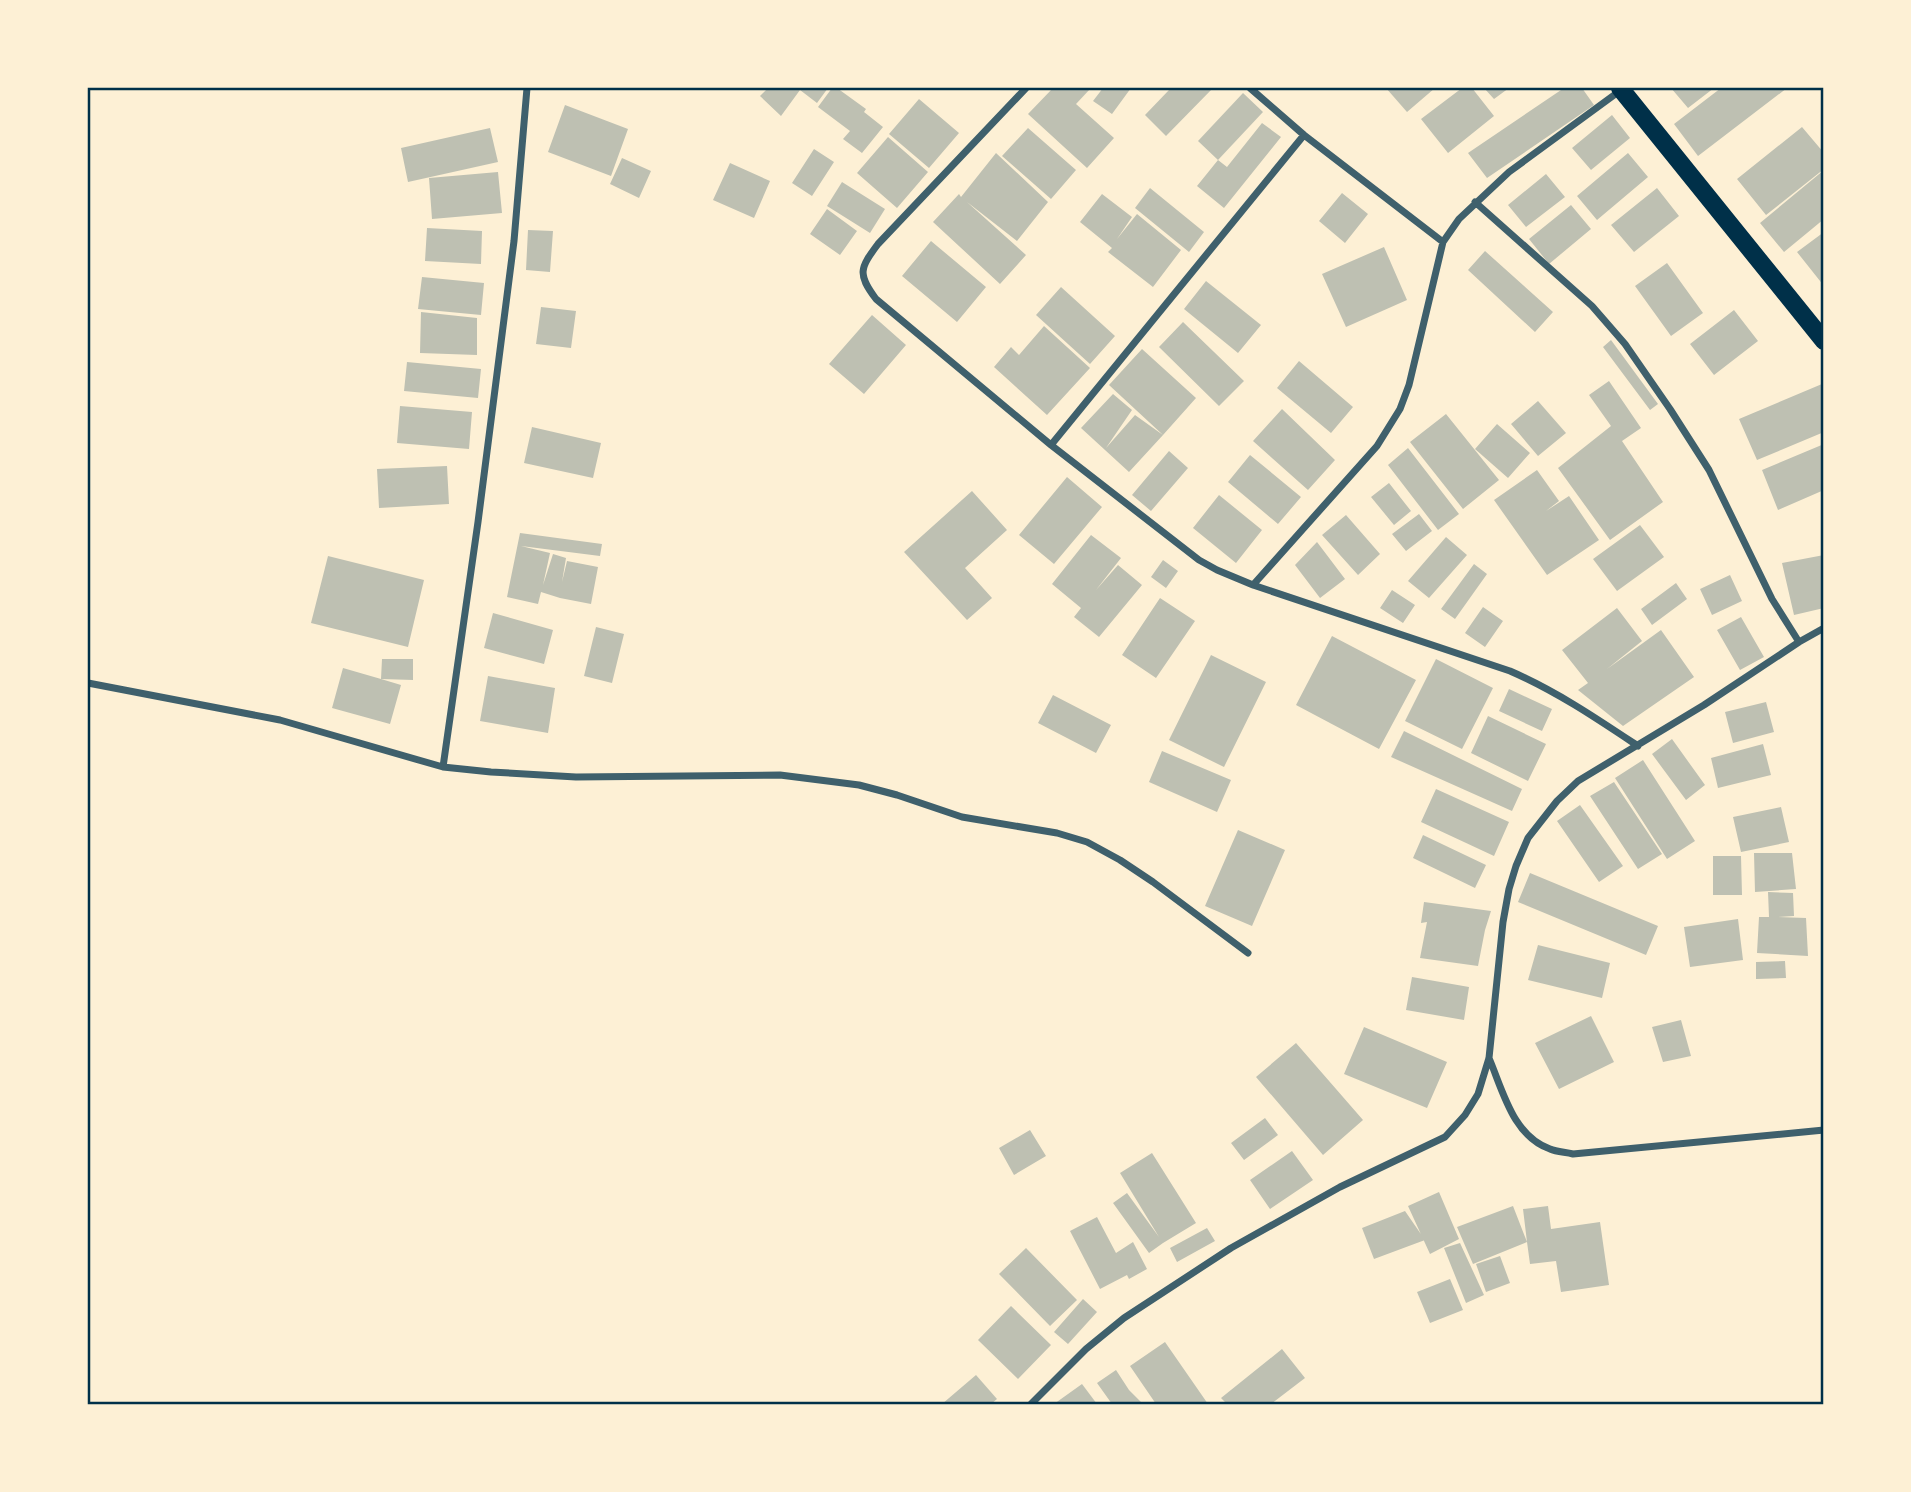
<svg xmlns="http://www.w3.org/2000/svg" width="1911" height="1492" viewBox="0 0 1911 1492" font-family="'Golos Text',sans-serif">
  <style>
    .building { fill: #bec0b2 }
    .lines { fill: none; stroke-linecap: round; stroke-linejoin: round }
    .minor { stroke: #3f606c; stroke-width: 7 }
    .primary { stroke: #003049; stroke-width: 18 }
    .neatline { fill: none; stroke: #003049; stroke-width: 2.5 }
  </style>
  <rect width="100%" height="100%" fill="#fdf0d5"/>
  <path class="building" d="M768,88H828L817,103L800,90L781,116L760,96Z
    M832,88H837L866,109L864,112L883,127L862,153L843,139L850,131L818,107Z
    M1053,88H1091L1076,104L1114,138L1087,168L1028,114Z
    M1103,88H1131L1112,114L1093,101Z
    M1166,88H1213L1166,136L1145,115L1169,90Z
    M1386,88H1435L1407,112Z
    M1462,88H1472L1494,116L1448,153L1421,119Z
    M1484,88H1509L1494,99Z
    M1564,88H1582L1594,105L1487,178L1468,153Z
    M1671,88H1714L1688,108Z
    M1721,88H1787L1698,156L1674,124Z
    M1243,93L1263,112L1218,160L1227,167L1262,123L1281,137L1224,208L1197,186L1218,160L1198,141Z
    M919,99L959,133L929,168L889,134Z
    M565,105L628,129L611,176L548,152Z
    M1612,115L1630,138L1591,170L1572,148Z
    M1802,127L1824,153V169L1766,215L1737,179Z
    M490,128L498,162L408,182L401,148Z
    M1028,128L1076,170L1051,199L1002,156Z
    M888,137L928,172L897,208L857,173Z
    M814,149L834,162L812,196L792,183Z
    M996,153L1048,202L1017,241L967,202L1026,255L1000,284L933,222L959,194L961,197Z
    M1628,153L1648,177L1597,220L1577,196Z
    M622,158L651,171L639,198L610,184Z
    M730,163L770,181L754,218L713,200Z
    M1824,170V219L1784,252L1760,223Z
    M498,172L502,213L432,219L429,178Z
    M1546,174L1565,197L1526,227L1508,205Z
    M842,182L885,209L870,233L827,206Z
    M1150,188L1204,232L1189,252L1135,208Z
    M1657,188L1679,216L1634,252L1611,225Z
    M1342,193L1368,214L1345,243L1319,221Z
    M1102,194L1132,217L1117,239L1137,214L1181,250L1153,287L1108,252L1112,248L1080,222Z
    M1571,205L1591,229L1549,264L1529,239Z
    M827,209L857,231L840,255L810,234Z
    M427,228L482,231L481,264L425,261Z
    M528,230L553,231L550,272L526,270Z
    M1824,232V286L1797,252Z
    M931,241L986,287L957,322L902,276Z
    M1384,247L1407,300L1346,327L1322,274Z
    M1485,251L1553,312L1535,332L1468,270Z
    M1667,263L1703,313L1671,336L1635,286Z
    M422,277L484,283L481,315L418,309Z
    M1206,281L1261,325L1238,353L1184,309Z
    M1061,287L1115,336L1090,364L1036,315Z
    M541,307L576,311L571,348L536,344Z
    M1734,310L1758,341L1714,375L1690,344Z
    M421,312L477,318V355L420,353Z
    M872,315L906,345L864,394L829,364Z
    M1183,322L1244,381L1219,406L1159,347Z
    M1044,326L1090,368L1047,415L994,367L1011,347L1019,355Z
    M1611,340L1658,404L1650,410L1603,347Z
    M1142,349L1196,398L1163,435L1129,472L1081,428L1113,394L1132,410L1106,448L1135,415L1163,435L1109,385Z
    M1299,361L1353,407L1331,433L1277,388Z
    M407,362L481,369L478,398L404,391Z
    M1609,381L1641,428L1622,441L1663,502L1610,540L1558,468L1611,426L1589,395Z
    M1822,384L1824,432L1757,460L1739,419Z
    M1538,401L1566,433L1538,456L1511,424Z
    M400,406L472,412L469,449L397,443Z
    M1282,409L1335,460L1308,490L1253,441Z
    M1446,414L1499,480L1463,509L1410,442Z
    M1497,424L1530,453L1508,478L1475,449Z
    M532,427L601,443L593,478L524,463Z
    M1824,444V490L1778,510L1762,470Z
    M1408,448L1459,514L1438,530L1388,465Z
    M1169,451L1188,468L1151,511L1132,495Z
    M1250,455L1301,497L1278,524L1228,482Z
    M447,466L449,504L379,508L377,469Z
    M1537,470L1559,501L1546,511L1569,496L1599,540L1547,575L1494,500Z
    M1067,477L1102,507L1054,564L1019,535Z
    M1389,483L1411,511L1394,525L1371,497Z
    M972,491L1007,530L965,568L992,598L967,620L904,552Z
    M1219,495L1262,530L1236,563L1193,528Z
    M1419,514L1432,531L1406,551L1392,534Z
    M1346,515L1380,554L1358,575L1322,535Z
    M1640,525L1664,557L1617,591L1593,559Z
    M520,533L602,544L600,556L521,546L550,553L543,585L553,554L566,558L562,582L567,561L598,567L591,604L560,598L541,592L538,604L507,597Z
    M1091,535L1121,558L1096,590L1118,565L1142,585L1099,637L1074,617L1081,608L1052,584Z
    M1446,537L1467,555L1429,598L1408,581Z
    M1317,542L1345,579L1320,598L1295,565Z
    M1824,555V608L1794,615L1782,563Z
    M328,556L424,580L408,647L311,623Z
    M1163,560L1178,571L1166,588L1151,577Z
    M1474,564L1487,574L1455,619L1441,609Z
    M1730,575L1742,601L1712,615L1700,589Z
    M1676,583L1687,599L1652,625L1641,609Z
    M1392,590L1415,605L1403,623L1380,608Z
    M1160,598L1195,621L1156,678L1122,655Z
    M1483,607L1503,621L1485,647L1465,633Z
    M1617,608L1642,641L1607,669L1661,630L1694,677L1623,726L1578,690L1588,683L1562,650Z
    M493,613L553,630L544,664L484,648Z
    M1741,617L1764,657L1740,670L1717,630Z
    M596,627L624,634L612,683L584,676Z
    M1332,636L1416,680L1379,749L1296,705Z
    M1211,655L1266,682L1224,767L1169,740Z
    M382,659H413V680L381,679L401,685L390,724L332,708L343,668L381,679Z
    M1436,659L1493,688L1462,749L1405,721Z
    M488,676L555,688L548,733L480,721Z
    M1509,689L1552,709L1542,731L1499,711Z
    M1053,695L1111,725L1096,753L1038,723Z
    M1766,702L1774,732L1733,743L1725,712Z
    M1488,716L1546,744L1528,781L1471,753Z
    M1404,731L1522,789L1512,811L1391,757Z
    M1672,739L1705,785L1686,800L1652,754Z
    M1763,744L1771,775L1718,788L1711,758Z
    M1162,751L1231,780L1217,812L1149,782Z
    M1643,760L1695,841L1667,859L1615,778Z
    M1614,782L1662,854L1638,869L1590,796Z
    M1436,789L1509,822L1494,856L1421,822Z
    M1580,805L1623,866L1599,882L1557,821Z
    M1781,807L1789,842L1741,852L1733,817Z
    M1238,830L1285,850L1252,926L1205,906Z
    M1423,835L1486,865L1475,888L1413,858Z
    M1754,853H1792L1796,889L1755,892Z
    M1713,856H1741L1742,895H1713Z
    M1530,873L1658,926L1646,955L1518,902Z
    M1768,892L1793,893L1794,916L1778,917L1806,918L1808,956L1757,953L1759,917H1769Z
    M1424,902L1491,911L1485,930L1478,966L1420,958L1427,922L1421,923Z
    M1738,919L1743,960L1690,967L1684,927Z
    M1538,945L1610,963L1602,998L1528,980Z
    M1785,961L1786,978L1756,979V962Z
    M1412,977L1469,987L1464,1020L1406,1010Z
    M1591,1016L1614,1062L1559,1089L1535,1043Z
    M1681,1020L1691,1056L1663,1062L1652,1027Z
    M1364,1027L1447,1062L1427,1108L1344,1074Z
    M1296,1043L1363,1120L1323,1155L1256,1077Z
    M1265,1118L1278,1135L1244,1160L1231,1143Z
    M1030,1130L1046,1156L1014,1175L999,1148Z
    M1292,1151L1313,1180L1270,1209L1250,1180Z
    M1152,1153L1196,1223L1163,1243L1149,1253L1113,1203L1127,1193L1159,1237L1120,1173Z
    M1439,1192L1459,1239L1430,1254L1408,1206Z
    M1513,1206L1527,1242L1523,1209L1548,1206L1551,1229L1600,1222L1609,1285L1561,1292L1556,1261L1530,1264L1527,1242L1473,1264L1457,1227Z
    M1405,1211L1425,1240L1374,1259L1362,1228Z
    M1097,1217L1116,1253L1133,1242L1147,1269L1129,1279L1127,1275L1100,1289L1070,1231Z
    M1207,1228L1215,1241L1177,1262L1170,1248Z
    M1460,1243L1484,1295L1466,1303L1444,1248Z
    M1026,1248L1077,1300L1050,1326L999,1274Z
    M1500,1256L1510,1283L1486,1292L1476,1264Z
    M1450,1279L1463,1310L1430,1323L1417,1292Z
    M1083,1299L1097,1312L1068,1344L1054,1332Z
    M1011,1306L1051,1345L1018,1379L978,1340Z
    M1165,1342L1208,1404H1156L1130,1366Z
    M1282,1349L1305,1378L1271,1404H1227L1221,1398Z
    M1116,1370L1129,1390L1143,1404H1112L1097,1383Z
    M976,1375L997,1399L991,1404H942Z
    M1082,1384L1097,1404H1054Z"/>
  <g class="lines">
    <path class="minor" d="M1026,88L878,244C860,268 857,274 876,299L1051,445L1199,560L1217,570L1253,585L1510,671C1556,691 1596,718 1638,746
      M1250,88L1304,135L1443,242
      M1475,202L1592,306L1625,344L1670,409L1709,470L1772,599L1799,642
      M1051,445L1304,135
      M1253,585L1377,446L1400,409L1409,385L1443,242L1459,219L1509,172L1621,90
      M88,683L280,720L443,767L491,772L576,777L780,775L859,785L897,795L962,817L1057,833L1087,842L1120,860L1153,882L1248,953
      M443,767L478,522L514,241L527,88
      M1489,1058C1503,1091 1513,1136 1550,1149C1557,1152 1565,1152 1573,1154L1824,1130
      M1031,1404L1086,1349L1124,1318L1231,1248L1340,1187L1445,1137L1465,1115L1478,1094L1489,1058L1503,922L1509,889L1516,866L1528,838L1557,801L1578,781L1704,705L1799,642L1824,628"/>
    <path class="primary" d="M1620,88L1824,341"/>
  </g>
  <rect width="1911" height="1492" fill="none" stroke="#fdf0d5" stroke-width="178"/>
  <rect x="89" y="89" width="1733" height="1314" class="neatline"/>
</svg>
